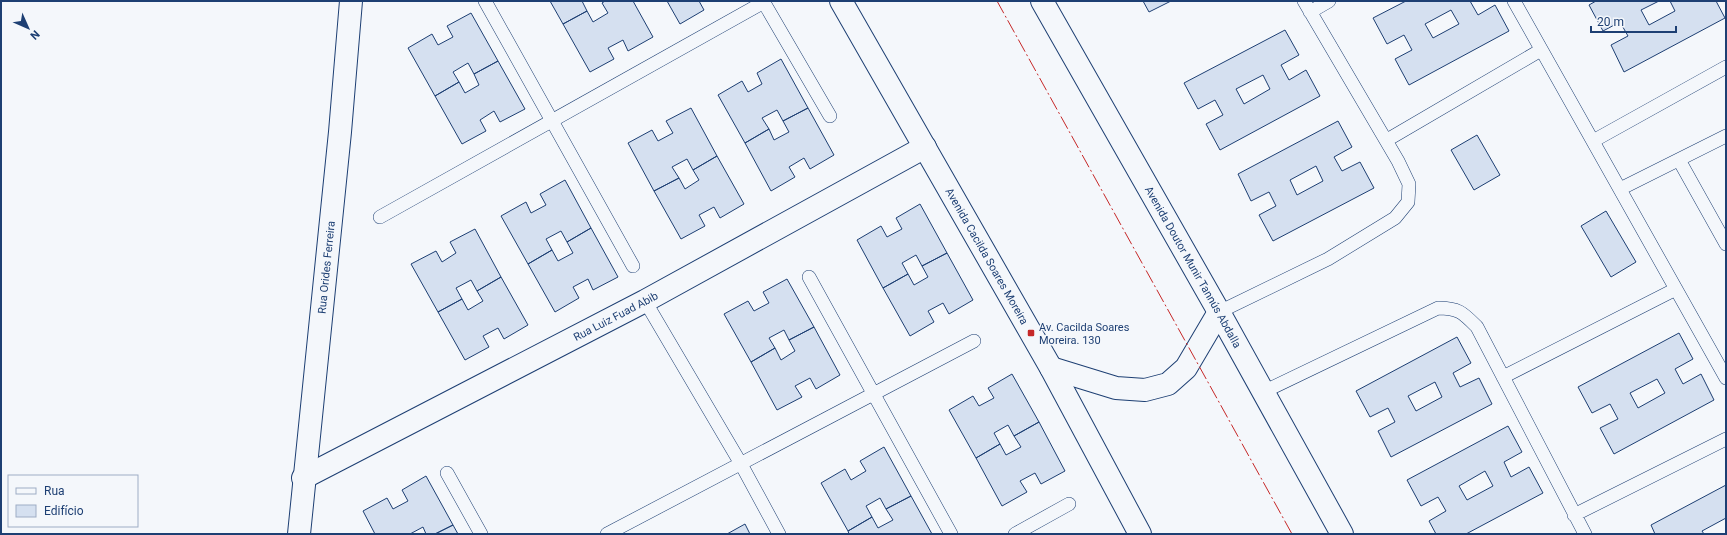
<svg xmlns="http://www.w3.org/2000/svg" width="1727" height="535" viewBox="0 0 1727 535" font-family="Roboto,sans-serif">
  <style>
    .building { fill: #d5e0f0; stroke: #1d3f73; fill-rule: evenodd }
    .lines { fill: none; stroke-linecap: round; stroke-linejoin: round }
    .lane-casing { stroke: #1d3f73; stroke-width: 14 }
    .street-casing { stroke: #1d3f73; stroke-width: 24 }
    .secondary-casing { stroke: #1d3f73; stroke-width: 24 }
    .lane { stroke: #f4f7fb; stroke-width: 13 }
    .street { stroke: #f4f7fb; stroke-width: 22 }
    .secondary { stroke: #f4f7fb; stroke-width: 22 }
    .power { stroke: #c62828; stroke-width: 1; stroke-dasharray: 14 3 2 3; stroke-linecap: butt }
    .poi-dot { fill: #c62828; stroke: #f4f7fb; stroke-width: 1.5 }
    .labels { text-anchor: middle; stroke-width: 3; stroke-linejoin: round; paint-order: stroke }
    .street-label { font-size: 11px; fill: #1d3f73; stroke: #f4f7fb }
    .poi-label { font-size: 11px; fill: #1d3f73; stroke: #f4f7fb; text-anchor: start }
  </style>
  <rect width="100%" height="100%" fill="#f4f7fb"/>
  <path class="building" d="M550,1H582L587,11L563,24Z
    M605,1H633L653,37L628,51L623,40L608,48L614,59L590,72L563,24L587,11L593,22L608,13L602,3Z
    M667,1H699L704,10L680,24Z
    M1143,1H1171L1149,12Z
    M1406,1H1470L1478,15L1495,5L1509,31L1409,85L1395,59L1412,50L1404,35L1387,44L1373,18ZM1451,10L1459,24L1433,38L1425,24Z
    M1596,1H1659L1641,10L1649,25L1675,11L1670,1H1716L1725,18L1624,72L1611,45L1628,36L1620,22L1603,31L1589,5Z
    M471,13L498,61L474,74L468,63L453,72L459,82L435,96L408,48L432,34L438,45L453,37L447,26Z
    M1285,30L1299,55L1281,65L1289,80L1306,70L1320,96L1220,150L1206,124L1223,115L1215,100L1198,109L1184,83ZM1263,75L1270,89L1244,104L1236,89Z
    M781,59L808,108L783,121L777,110L762,118L769,129L745,143L718,95L742,81L748,92L762,84L757,73Z
    M498,61L525,109L500,122L494,111L480,120L486,131L462,144L435,96L459,82L465,93L479,85L474,74Z
    M691,108L717,156L693,170L687,159L672,167L679,178L654,191L628,143L652,130L658,141L673,133L666,121Z
    M808,108L834,155L810,169L804,158L789,167L795,177L771,191L745,143L769,129L774,140L789,132L783,121Z
    M1338,121L1352,147L1334,157L1342,171L1360,162L1374,188L1273,241L1259,215L1276,206L1269,192L1251,201L1238,174ZM1316,166L1323,181L1297,195L1290,180Z
    M1477,135L1500,175L1474,190L1451,150Z
    M717,156L744,204L720,218L714,207L699,215L705,226L681,239L654,191L679,178L685,189L699,180L693,170Z
    M565,180L591,228L567,242L561,231L546,239L552,250L528,264L501,216L526,202L531,213L546,205L540,194Z
    M920,204L947,253L922,266L916,255L902,263L908,274L883,288L857,240L881,226L887,237L902,229L896,218Z
    M1606,211L1636,262L1611,277L1581,226Z
    M591,228L618,277L593,290L588,279L573,287L579,298L555,312L528,264L552,250L558,261L573,253L567,242Z
    M475,229L501,277L477,291L471,280L456,288L462,299L438,312L411,264L436,251L442,262L456,253L450,242Z
    M947,253L973,300L949,314L943,303L928,311L934,322L910,336L883,288L908,274L914,285L928,277L922,266Z
    M501,277L528,325L504,339L498,328L483,336L489,347L465,360L438,312L462,299L468,310L483,301L477,291Z
    M787,279L814,327L789,340L784,330L769,338L775,348L751,362L724,314L748,301L754,311L769,303L763,292Z
    M814,327L840,375L816,389L810,378L795,386L802,397L777,410L751,362L775,348L781,360L795,351L789,340Z
    M1679,333L1693,359L1675,369L1683,384L1701,374L1714,400L1614,454L1600,428L1618,419L1610,404L1592,413L1578,387ZM1657,379L1665,393L1638,408L1630,393Z
    M1457,337L1471,363L1453,373L1460,387L1479,378L1492,404L1391,457L1378,431L1395,422L1388,408L1370,417L1356,391ZM1435,382L1442,397L1416,411L1408,396Z
    M1012,374L1039,422L1014,436L1008,425L994,433L1000,444L976,458L949,410L973,396L979,406L994,398L988,388Z
    M1039,422L1065,471L1041,484L1035,473L1020,481L1027,492L1002,506L976,458L1000,444L1006,455L1021,447L1014,436Z
    M1508,426L1522,452L1504,462L1511,477L1529,467L1543,493L1466,534H1436L1429,521L1446,511L1438,497L1421,506L1407,480ZM1485,471L1493,486L1467,500L1459,486Z
    M884,447L911,496L886,509L880,498L866,506L872,517L848,531L821,483L845,469L851,480L866,471L860,461Z
    M426,476L453,525L435,534H426L423,527L410,534H375L363,511L387,498L393,509L408,501L402,490Z
    M1726,485V518L1702,531L1704,534H1655L1651,525Z
    M911,496L932,534H849L848,531L872,517L878,528L893,520L886,509Z
    M745,524L750,534H727Z
    M453,525L458,534H435Z"/>
  <g class="lines">
    <g class="lane-casing">
      <path id="lane" d="M485,1L633,266
        M763,1L830,116
        M1514,1L1726,378
        M1310,12L1329,1
        M1387,140L1541,50
        M1593,141L1726,67
        M1679,160L1726,244
        M1620,189L1726,136
        M380,217L764,2
        M809,277L951,534
        M645,301L741,464L779,534
        M1219,312L1328,259L1395,218L1408,202L1409,184L1398,161L1304,1
        M1503,377L1676,289
        M1263,392L1438,308C1459,308 1463,313 1477,327L1585,534
        M447,473L481,534
        M1574,515L1726,439
        M607,534L974,341
        M1015,534L1069,504"/>
    </g>
    <g class="street-casing">
      <g id="street">
        <path id="s1" d="M303,478L645,301L925,147"/>
      </g>
    </g>
    <g class="secondary-casing">
      <g id="secondary">
        <path id="s2" d="M841,1L1051,368L1140,534"/>
        <path id="s3" d="M1042,1L1219,312L1342,534"/>
        <path d="M1051,368L1116,388L1145,390L1168,384L1186,368L1219,312"/>
        <path id="s4" d="M299,534L340,132L351,1"/>
      </g>
    </g>
    <use href="#lane" class="lane"/>
    <use href="#street" class="street"/>
    <use href="#secondary" class="secondary"/>
    <path class="power" d="M997,1L1292,534"/>
  </g>
  <rect class="poi-dot" x="1027" y="329" width="8" height="8" rx="2"/>
  <g class="labels">
    <g class="street-label">
      <text dy="4" stroke="none"><textPath href="#s2" startOffset="294">Avenida Cacilda Soares Moreira</textPath></text>
      <text dy="4" stroke="none"><textPath href="#s3" startOffset="306">Avenida Doutor Munir Tannús Abdalla</textPath></text>
      <text dy="4" stroke="none"><textPath href="#s4" startOffset="268">Rua Orides Ferreira</textPath></text>
      <text dy="4" stroke="none"><textPath href="#s1" startOffset="352">Rua Luiz Fuad Abib</textPath></text>
    </g>
    <g class="poi-label">
      <text x="1039" y="331">Av. Cacilda Soares<tspan x="1039" dy="13">Moreira. 130</tspan></text>
    </g>
  </g>
  <rect width="1727" height="535" fill="none" stroke="#1d3f73" stroke-width="4"/>
  <rect x="8" y="475" width="130" height="52" fill="#f4f7fb" stroke="#9eadc5"/>
  <rect x="16" y="488" width="20" height="6" fill="#f4f7fb" stroke="#9eadc5"/>
  <text x="44" y="495" font-size="12" fill="#1d3f73">Rua</text>
  <rect x="16" y="505" width="20" height="12" fill="#d5e0f0" stroke="#9eadc5"/>
  <text x="44" y="515" font-size="12" fill="#1d3f73">Edifício</text>
  <g transform="translate(28 28) rotate(135)" stroke="#f4f7fb" stroke-width="3" paint-order="stroke">
  <path d="M0-3L7 15L0 10L-7 15Z" fill="#1d3f73"/>
  <text y="-6" font-size="11" font-weight="bold" text-anchor="middle" fill="#1d3f73">N</text>
  </g>
  <path d="M1591 26v6h85v-6" fill="none" stroke="#1d3f73" stroke-width="2"/>
  <text x="1597" y="26" font-size="12" fill="#1d3f73" stroke="#f4f7fb" stroke-width="3" paint-order="stroke">20 m</text>
</svg>
